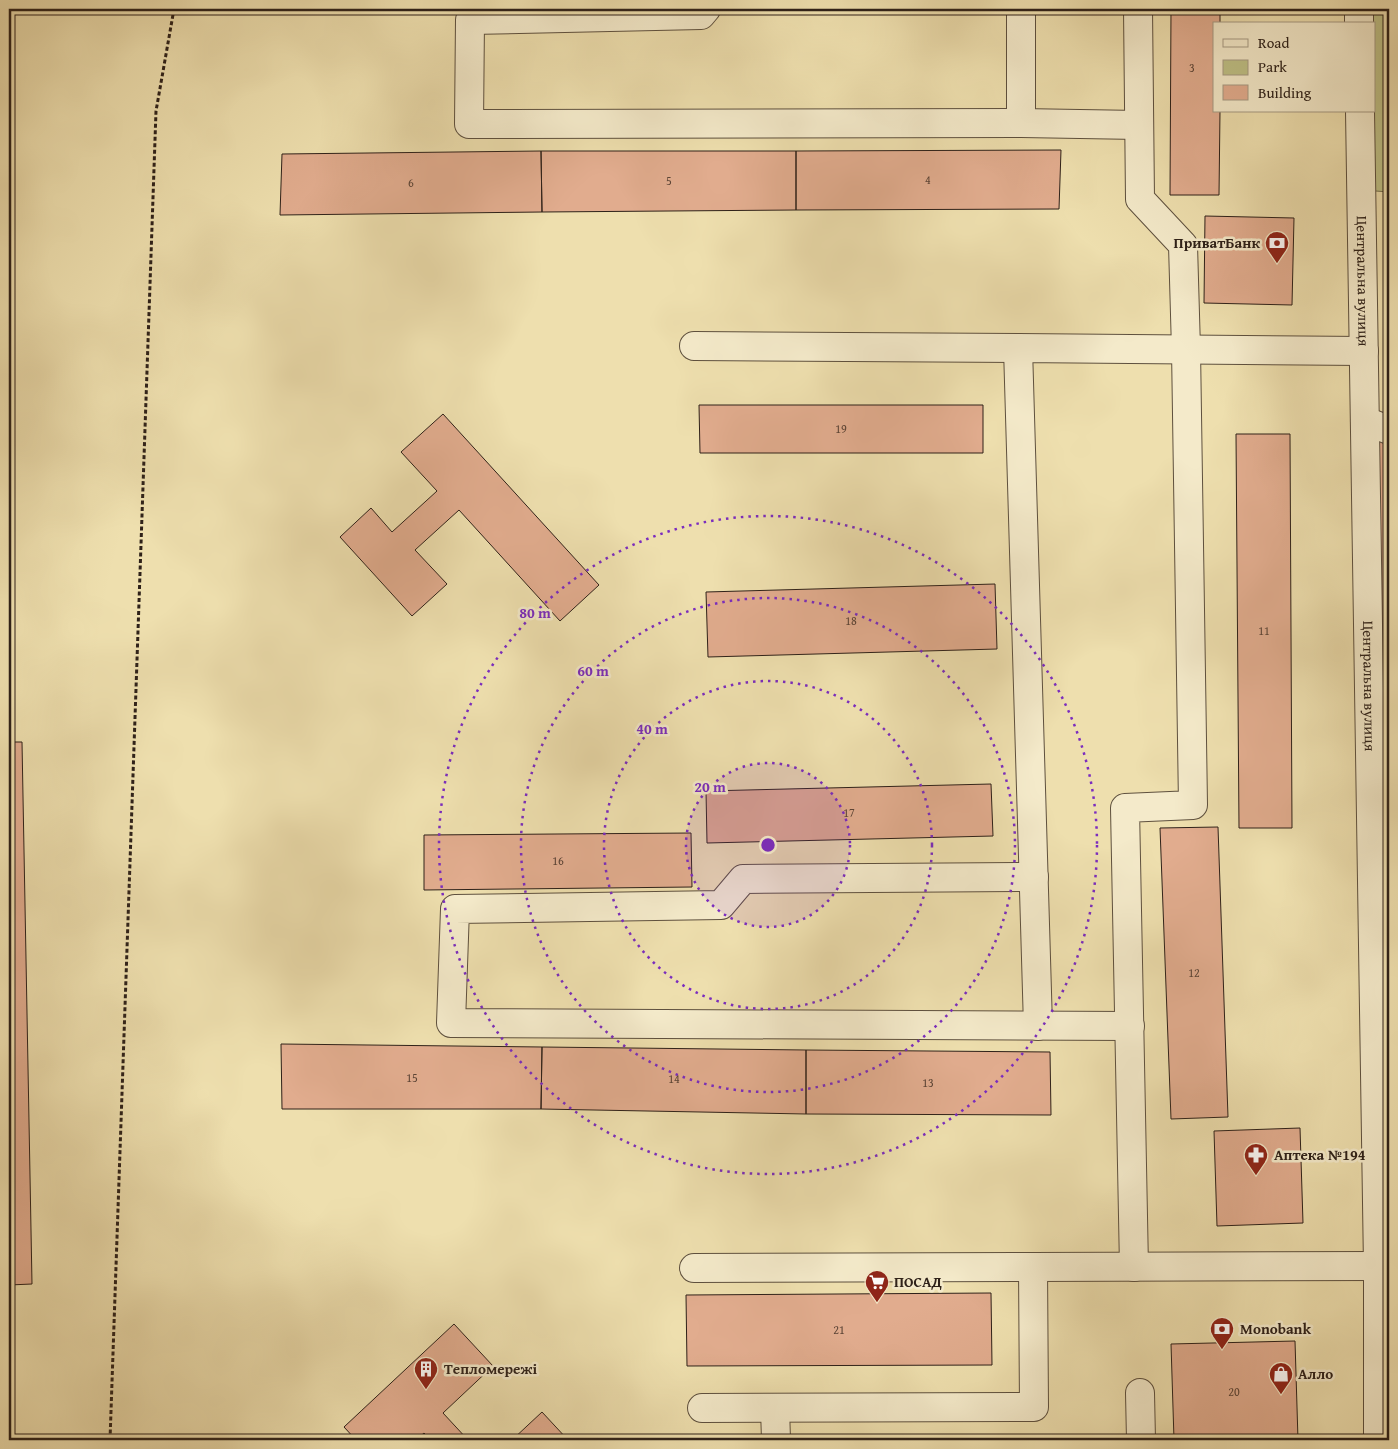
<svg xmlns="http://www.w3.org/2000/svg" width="1398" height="1449" viewBox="0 0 1398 1449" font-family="'Gentium Book Plus',serif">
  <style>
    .green { fill: #bec086; stroke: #767050 }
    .building { fill: #e1ac8e; stroke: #2e2119 }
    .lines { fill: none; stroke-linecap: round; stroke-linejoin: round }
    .minor-casing { stroke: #5e503e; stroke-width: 30 }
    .path { stroke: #2e2119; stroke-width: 3; stroke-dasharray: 4 2.5; stroke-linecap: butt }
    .minor { stroke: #f4eaca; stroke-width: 28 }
    .ring { fill: none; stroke: #7b2cbf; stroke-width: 2.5; stroke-dasharray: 2.5 5 }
    .labels { text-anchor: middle; stroke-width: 5; stroke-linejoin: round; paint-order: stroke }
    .number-label { font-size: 12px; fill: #5b4436 }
    .poi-label { font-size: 15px; font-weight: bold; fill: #2e2119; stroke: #f4eaca; text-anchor: start }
    .street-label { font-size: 15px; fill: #2e2119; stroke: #f4eaca }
    .centre { fill: #7b2cbf; stroke: #f4eaca; stroke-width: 2.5 }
    .ring-label { font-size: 15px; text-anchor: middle; font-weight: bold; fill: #7b2cbf; stroke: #f4eaca; stroke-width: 5; stroke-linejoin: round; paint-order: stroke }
  </style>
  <rect width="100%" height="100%" fill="#eedfae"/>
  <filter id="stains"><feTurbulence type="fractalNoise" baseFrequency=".004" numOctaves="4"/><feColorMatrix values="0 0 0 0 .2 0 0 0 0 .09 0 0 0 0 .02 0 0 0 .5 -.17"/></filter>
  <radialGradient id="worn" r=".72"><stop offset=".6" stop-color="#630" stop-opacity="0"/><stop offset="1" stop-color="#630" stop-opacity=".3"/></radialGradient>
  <path class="green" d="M1359,9H1389V192L1362,190L1360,111H1374V24H1359Z"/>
  <path class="building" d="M1171,9H1220V24H1214V111H1220L1219,195H1170Z
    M1386,9H1389V29H1386Z
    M1387,48H1389V81H1388Z
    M1384,101H1389V181H1386Z
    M1061,150L1059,209L796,210V151Z
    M541,151H796V210L542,212Z
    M541,151L542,212L280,215L282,154Z
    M1205,216L1294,218L1292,305L1204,303Z
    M699,405H983V453H700Z
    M443,414L599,585L560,621L459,510L415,550L447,584L412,616L340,537L371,508L392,532L437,491L401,452Z
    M1367,424L1389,433V1440Z
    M1236,434H1290L1292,828H1239Z
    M995,584L997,649L708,657L706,592Z
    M9,742H22L32,1284L9,1285Z
    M991,784L993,836L707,843L706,791Z
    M1218,827L1228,1117L1171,1119L1160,828Z
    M691,833L692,887L424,890V835Z
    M281,1044L542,1047L541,1109H282Z
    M542,1047L806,1050V1114L541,1109Z
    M806,1050L1050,1052L1051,1115L806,1114Z
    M1300,1128L1303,1223L1217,1226L1214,1131Z
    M991,1293L992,1365L687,1366L686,1295Z
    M454,1324L493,1366L443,1413L468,1440H431L424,1433L416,1440H356L344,1427Z
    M1295,1341L1298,1440H1174L1171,1344Z
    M542,1412L568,1440H512Z"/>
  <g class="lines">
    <g class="minor-casing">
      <g id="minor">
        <path d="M706,9L701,15L470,20L469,124L1021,123L1139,125"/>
        <path d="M1359,9V24"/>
        <path id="s1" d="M1360,111L1378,1266V1440"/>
        <path d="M1021,123V9"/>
        <path d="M694,346L1018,348"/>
        <path d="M1365,421L1389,430"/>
        <path d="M1034,877L743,879L721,905L455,909L451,1023L1130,1026"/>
        <path d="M1038,1026L1018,348L1364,351"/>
        <path d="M1134,1267L1125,808L1193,805L1186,349L1183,245L1140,199L1138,9"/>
        <path d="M694,1268L1033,1267"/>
        <path d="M1140,1393L1141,1440"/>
        <path d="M702,1408L1034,1407L1033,1267L1378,1266"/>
        <path d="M775,1408L776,1440"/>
      </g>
    </g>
    <path class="path" d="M110,1440L156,111L174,9"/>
    <use href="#minor" class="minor"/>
  </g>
  <circle cx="768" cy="845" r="82" fill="#7b2cbf" fill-opacity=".12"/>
  <g class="ring">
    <circle cx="768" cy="845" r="82"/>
    <circle cx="768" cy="845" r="164"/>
    <circle cx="768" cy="845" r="247"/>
    <circle cx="768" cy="845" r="329"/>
  </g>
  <defs>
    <g id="bank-pin" transform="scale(1.25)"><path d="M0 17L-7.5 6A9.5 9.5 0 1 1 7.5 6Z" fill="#8f2418" stroke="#f4eaca"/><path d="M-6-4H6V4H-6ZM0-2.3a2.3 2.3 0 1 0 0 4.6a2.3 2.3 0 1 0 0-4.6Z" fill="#fff"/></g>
    <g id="pharmacy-pin" transform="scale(1.25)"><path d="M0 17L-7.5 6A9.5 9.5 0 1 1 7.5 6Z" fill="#8f2418" stroke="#f4eaca"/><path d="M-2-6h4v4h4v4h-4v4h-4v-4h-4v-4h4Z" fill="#fff"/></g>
    <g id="supermarket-pin" transform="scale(1.25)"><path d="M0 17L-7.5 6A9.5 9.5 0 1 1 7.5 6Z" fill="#8f2418" stroke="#f4eaca"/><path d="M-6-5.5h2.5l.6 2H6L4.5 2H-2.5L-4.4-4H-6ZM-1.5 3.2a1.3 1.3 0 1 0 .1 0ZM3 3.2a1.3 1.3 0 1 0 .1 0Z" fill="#fff"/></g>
    <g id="building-pin" transform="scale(1.25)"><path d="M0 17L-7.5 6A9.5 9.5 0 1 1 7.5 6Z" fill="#8f2418" stroke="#f4eaca"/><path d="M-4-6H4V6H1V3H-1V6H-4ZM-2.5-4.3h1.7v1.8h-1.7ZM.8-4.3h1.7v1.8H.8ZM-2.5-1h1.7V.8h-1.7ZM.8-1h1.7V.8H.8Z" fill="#fff"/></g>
    <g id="shop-pin" transform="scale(1.25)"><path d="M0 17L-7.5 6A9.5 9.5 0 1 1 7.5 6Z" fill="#8f2418" stroke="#f4eaca"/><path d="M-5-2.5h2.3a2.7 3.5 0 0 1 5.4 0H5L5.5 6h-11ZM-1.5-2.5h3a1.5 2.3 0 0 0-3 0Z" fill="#fff"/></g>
  </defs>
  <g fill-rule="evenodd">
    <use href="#bank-pin" x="1277" y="243"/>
    <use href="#pharmacy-pin" x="1256" y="1155"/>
    <use href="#supermarket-pin" x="877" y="1282"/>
    <use href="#bank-pin" x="1222" y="1329"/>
    <use href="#building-pin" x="426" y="1369"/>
    <use href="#shop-pin" x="1281" y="1374"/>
  </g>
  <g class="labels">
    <g class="number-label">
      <text x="1192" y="72">3</text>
      <text x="928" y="184">4</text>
      <text x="669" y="185">5</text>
      <text x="411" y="187">6</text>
      <text x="841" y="433">19</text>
      <text x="851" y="625">18</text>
      <text x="1264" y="635">11</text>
      <text x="849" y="817">17</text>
      <text x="558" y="865">16</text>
      <text x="1194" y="977">12</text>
      <text x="412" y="1082">15</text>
      <text x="674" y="1083">14</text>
      <text x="928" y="1087">13</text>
      <text x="839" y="1334">21</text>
      <text x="1234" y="1396">20</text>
    </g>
    <g class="poi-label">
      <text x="1260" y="248" text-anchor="end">ПриватБанк</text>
      <text x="1274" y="1160">Аптека №194</text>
      <text x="894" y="1287">ПОСАД</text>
      <text x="1240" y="1334">Monobank</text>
      <text x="444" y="1374">Тепломережі</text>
      <text x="1298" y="1379">Алло</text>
    </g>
    <g class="street-label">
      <text dy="5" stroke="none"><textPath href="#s1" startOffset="170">Центральна вулиця</textPath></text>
      <text dy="5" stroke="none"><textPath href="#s1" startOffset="575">Центральна вулиця</textPath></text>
    </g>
  </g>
  <circle cx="768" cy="845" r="8" class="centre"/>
  <g class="ring-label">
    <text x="535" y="618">80 m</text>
    <text x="593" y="676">60 m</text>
    <text x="652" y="734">40 m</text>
    <text x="710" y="792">20 m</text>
  </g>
  <rect width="1398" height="1449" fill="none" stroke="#eedfae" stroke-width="30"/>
  <rect x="10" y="10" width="1378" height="1429" fill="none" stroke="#2e2119" stroke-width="2.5"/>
  <rect x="15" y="15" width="1368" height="1419" fill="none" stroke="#2e2119"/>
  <rect x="1213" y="22" width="162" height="90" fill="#f4eaca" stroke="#a59a83"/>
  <rect x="1223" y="39" width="25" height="8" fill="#f4eaca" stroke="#a59a83"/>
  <text x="1258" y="48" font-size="15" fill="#2e2119">Road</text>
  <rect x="1223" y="60" width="25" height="15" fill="#bec086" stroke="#a59a83"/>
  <text x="1258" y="72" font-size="15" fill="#2e2119">Park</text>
  <rect x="1223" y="85" width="25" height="15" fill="#e1ac8e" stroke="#a59a83"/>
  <text x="1258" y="98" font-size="15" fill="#2e2119">Building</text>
  <rect width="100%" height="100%" filter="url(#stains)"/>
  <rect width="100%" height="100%" fill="url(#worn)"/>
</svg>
